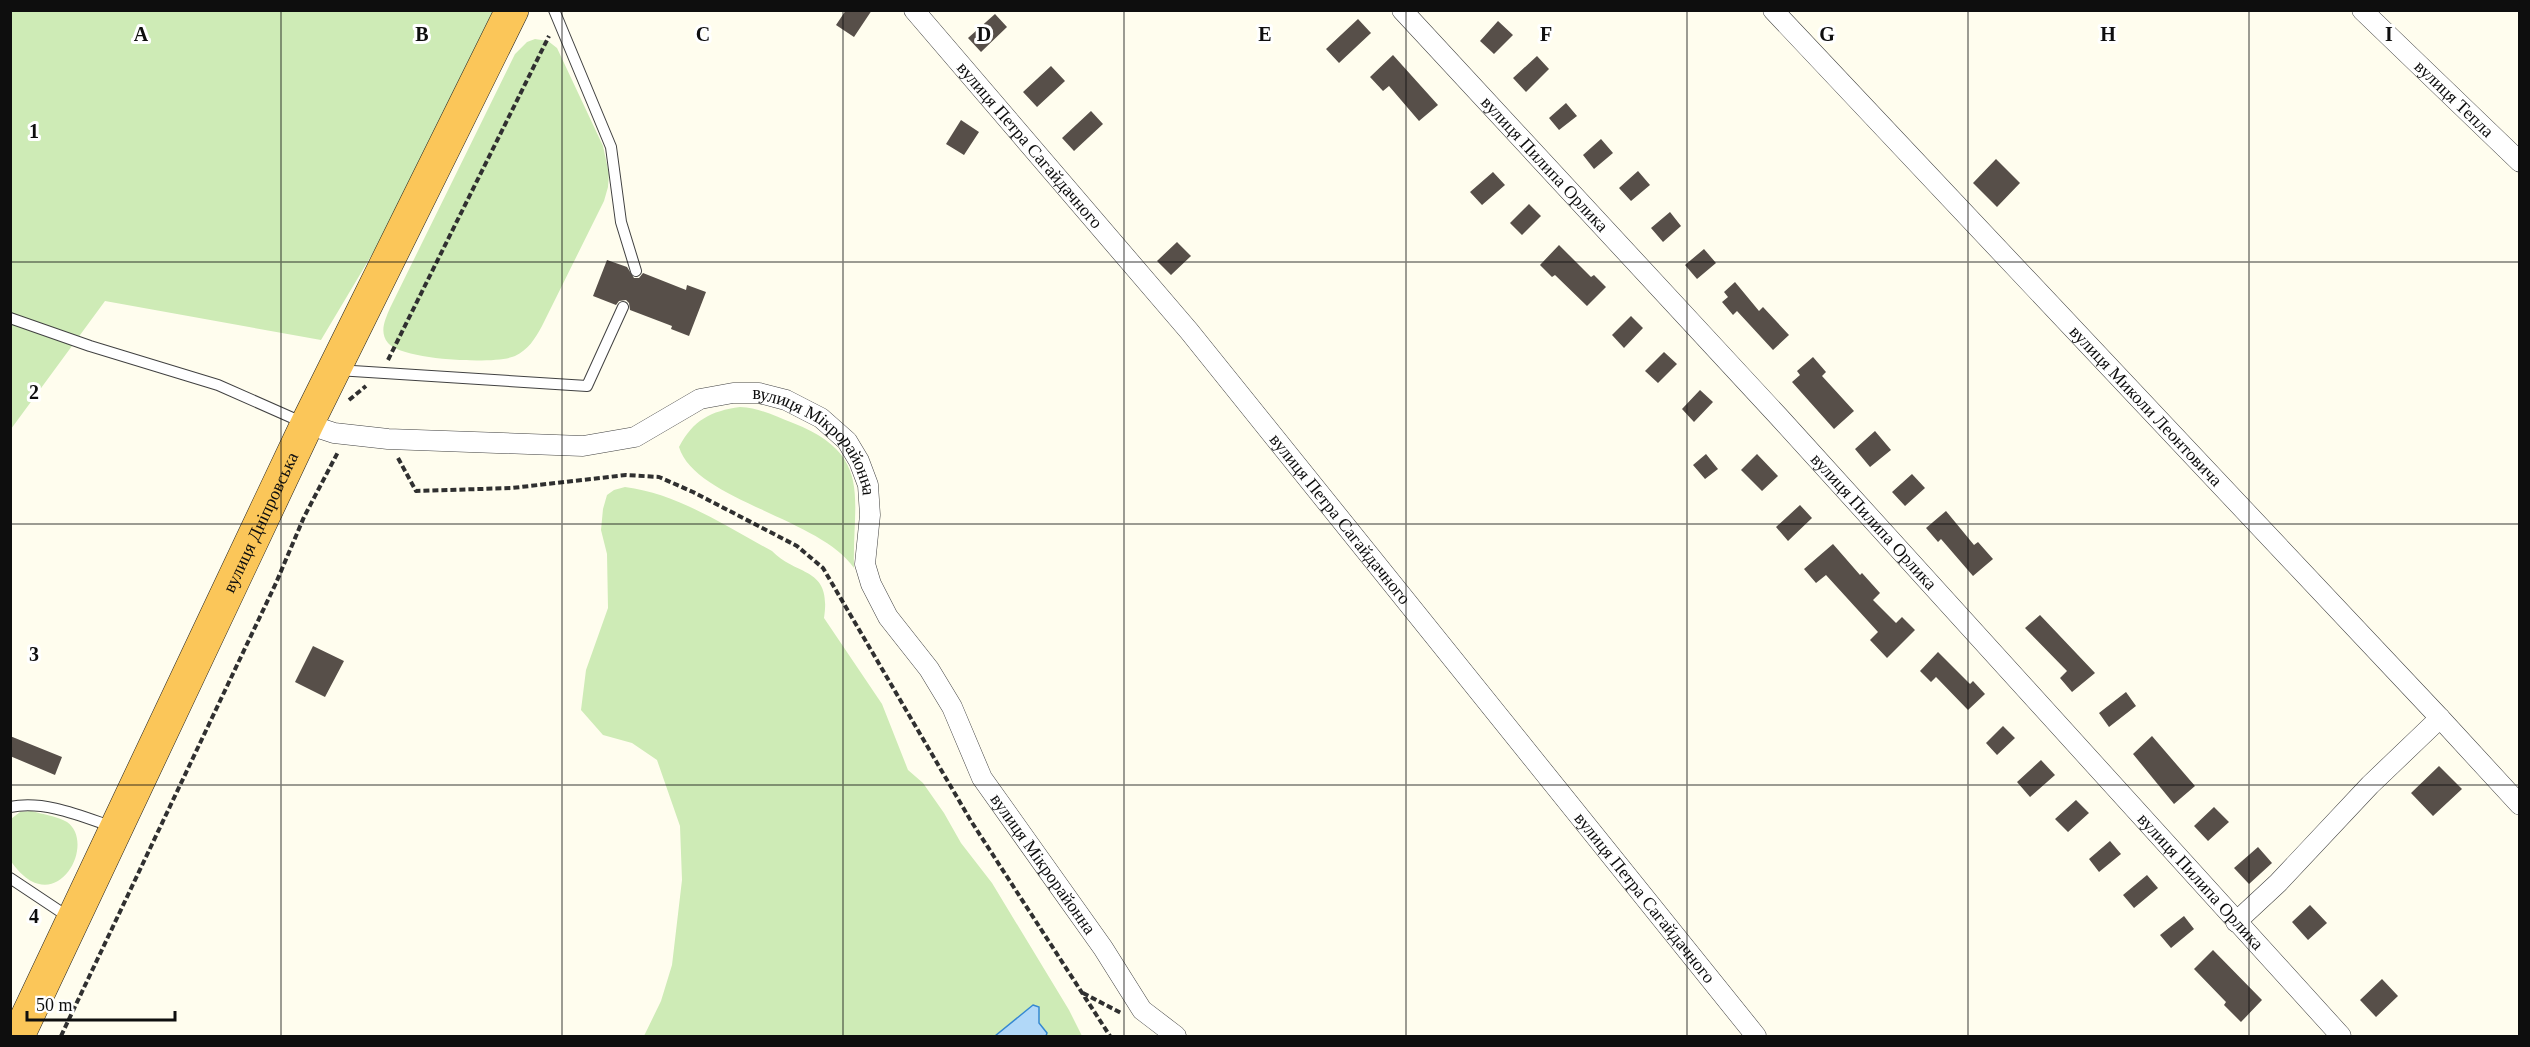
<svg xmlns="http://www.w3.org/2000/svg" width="2530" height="1047" viewBox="0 0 2530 1047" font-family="'Times New Roman',serif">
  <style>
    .green { fill: #ceebb6 }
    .water { fill: #b1d8f8; stroke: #3588d2; stroke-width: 1.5 }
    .building { fill: #574f49 }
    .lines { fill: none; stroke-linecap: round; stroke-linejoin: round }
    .service-casing { stroke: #414141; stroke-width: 12 }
    .minor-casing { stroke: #414141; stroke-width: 21 }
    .trunk-casing { stroke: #1f1f1f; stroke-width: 34 }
    .path { stroke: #303030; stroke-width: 4; stroke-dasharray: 6 3; stroke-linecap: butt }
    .service { stroke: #fff; stroke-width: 10 }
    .minor { stroke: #fff; stroke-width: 20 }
    .trunk { stroke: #fbc659; stroke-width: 33 }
    .grid { fill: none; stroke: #0e0e0e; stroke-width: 1.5; stroke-opacity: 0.55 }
    .labels { text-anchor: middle; stroke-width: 6; stroke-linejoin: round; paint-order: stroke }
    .street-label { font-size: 18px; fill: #0e0e0e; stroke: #fff }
    .grid-label { font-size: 20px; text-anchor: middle; font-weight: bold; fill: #0e0e0e; stroke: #fff; stroke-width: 6; stroke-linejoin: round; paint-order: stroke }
  </style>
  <rect width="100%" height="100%" fill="#fffdee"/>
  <path class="green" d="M11,11H517L321,340L105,301L11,429Z
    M535,39L548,41L557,48L603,146L609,174L608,187L604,201L542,326C535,339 528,350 515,356C495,365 401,360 388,343C379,332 385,320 390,308L515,54L527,42Z
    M740,407C760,408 774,416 793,423C874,455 852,498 854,568C820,518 695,500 679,447C693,420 711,411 740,407Z
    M625,487C679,494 725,526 772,551C797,577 832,566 824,618L882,704L908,770L923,783L944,813L961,843L992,883L1069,1010L1082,1036H1046L1047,1033L1039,1023V1007L1033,1005L995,1036H644L661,1001L672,965L682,880L680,826L657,760L632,743L603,735L581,710L586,670L608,608L607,554L601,530L603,509L607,495L614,490Z
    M31,811C42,814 57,816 67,822C93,840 67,900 31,881C24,877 15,868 11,861C7,851 10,831 11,819L20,812Z"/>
  <path class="water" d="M1033,1005L1039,1007V1023L1047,1033L1046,1036H995Z"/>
  <path class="building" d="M846,10H872L854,37L836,25Z
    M995,14L1007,27L981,52L968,38Z
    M1358,19L1371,33L1339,63L1326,49Z
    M1498,21L1513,35L1494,54L1480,41Z
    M1393,55L1438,105L1419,121L1389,86L1383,91L1370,77Z
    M1537,56L1549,69L1526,92L1513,78Z
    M1051,66L1065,81L1037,107L1023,92Z
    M1566,103L1577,116L1559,130L1549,118Z
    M1091,111L1103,124L1074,151L1062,138Z
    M961,120L979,132L964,155L946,144Z
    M1601,139L1613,153L1594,169L1583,155Z
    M1996,159L2020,183L1997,207L1973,183Z
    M1638,171L1650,185L1631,201L1619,188Z
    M1493,172L1505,185L1482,205L1470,192Z
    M1529,204L1541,216L1522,235L1510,223Z
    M1670,212L1681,226L1663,242L1651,228Z
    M1177,242L1191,256L1171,275L1157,261Z
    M1559,245L1591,277L1594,275L1606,287L1587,306L1555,275L1552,277L1540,265Z
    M1704,249L1716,263L1697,279L1685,265Z
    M607,260L627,267L634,278H639L643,273L686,290L687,285L706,292L689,336L671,329L672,326L630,310L629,303L626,300L619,301L616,305L593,296Z
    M1735,282L1759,311L1763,307L1789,335L1773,350L1737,311L1733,315L1722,302L1728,297L1724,292Z
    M1631,316L1643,328L1624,348L1612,335Z
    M1664,352L1677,364L1658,383L1645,371Z
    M1813,357L1826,372L1822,376L1854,411L1834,429L1792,382L1800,375L1797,371Z
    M1700,390L1713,402L1694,422L1682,409Z
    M1875,431L1891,450L1870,467L1855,449Z
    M1706,454L1718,469L1705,479L1693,465Z
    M1757,454L1778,476L1762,491L1741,470Z
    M1912,474L1925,488L1905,506L1892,492Z
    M1800,505L1812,518L1788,541L1776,527Z
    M1946,511L1974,545L1978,542L1993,559L1973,576L1941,539L1938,542L1926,528Z
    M1833,544L1860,575L1862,573L1880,593L1873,600L1896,623L1902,617L1915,630L1887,658L1870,640L1878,632L1826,575L1816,583L1804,569Z
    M2040,615L2095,673L2072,692L2060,678L2067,671L2025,628Z
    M313,646L344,661L325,697L295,682Z
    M1938,652L1970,684L1973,681L1985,694L1968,710L1936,677L1931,682L1920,671Z
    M2126,692L2136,706L2109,727L2099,713Z
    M2003,726L2015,738L1997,755L1986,743Z
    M10,736L62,757L55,775L10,756Z
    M2152,736L2195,786L2174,804L2133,754Z
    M2041,760L2055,775L2030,797L2017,782Z
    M2439,766L2462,789L2433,816L2411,793Z
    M2076,800L2089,813L2068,832L2055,819Z
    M2214,807L2229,822L2208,841L2194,826Z
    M2110,841L2121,854L2099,872L2089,859Z
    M2258,847L2272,863L2249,884L2234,868Z
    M2147,875L2158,888L2134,908L2123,895Z
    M2310,905L2327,923L2308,940L2292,922Z
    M2184,916L2194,929L2171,948L2160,935Z
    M2213,950L2262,1000L2241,1022L2224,1005L2226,1002L2194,969Z
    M2382,979L2398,996L2376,1017L2360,1000Z"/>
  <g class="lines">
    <g class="service-casing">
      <path id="service" d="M554,10L611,147L621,222L636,271
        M10,318L90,346L218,385L304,423
        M337,370L587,386L623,307
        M10,807C45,800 81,816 113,827
        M10,878L70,918"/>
    </g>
    <g class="minor-casing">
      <g id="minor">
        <path id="s1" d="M914,10L1189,331L1756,1036"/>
        <path id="s2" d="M1402,10L1779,417L2341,1036"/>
        <path id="s3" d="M1773,10L2440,718L2520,805"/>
        <path id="s4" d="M2362,10L2520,162"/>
        <path id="s5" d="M307,424L334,433L388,439L583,446L635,437L700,399L733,393H759L786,400L821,418L847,441L859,461L868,485L870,515L865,564L871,584L888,617L929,669L952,707L982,778L1103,948L1142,1010L1176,1036"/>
        <path d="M2236,922L2278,883L2370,785L2440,718"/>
      </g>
    </g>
    <g class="trunk-casing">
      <g id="trunk">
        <path id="s6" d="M18,1036L307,424L512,10"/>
      </g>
    </g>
    <path class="path" d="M388,360L549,36
      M349,400L366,386
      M398,458L416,491L512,488L626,475L659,477L693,492L797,546L823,568L971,821L1110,1036
      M1083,993L1121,1013
      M61,1036L276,583L304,517L338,452"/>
    <use href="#service" class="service"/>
    <use href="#minor" class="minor"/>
    <use href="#trunk" class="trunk"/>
  </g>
  <path class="grid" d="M281,10V1036M562,10V1036M843,10V1036M1124,10V1036M1406,10V1036M1687,10V1036M1968,10V1036M2249,10V1036M10,262H2520M10,524H2520M10,785H2520"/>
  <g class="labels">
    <g class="street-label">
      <text dy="6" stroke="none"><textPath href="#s4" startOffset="128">вулиця Тепла</textPath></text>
      <text dy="6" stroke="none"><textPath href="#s1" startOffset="178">вулиця Петра Сагайдачного</textPath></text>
      <text dy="6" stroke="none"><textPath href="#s2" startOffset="210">вулиця Пилипа Орлика</textPath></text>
      <text dy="6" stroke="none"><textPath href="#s3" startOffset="544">вулиця Миколи Леонтовича</textPath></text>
      <text dy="6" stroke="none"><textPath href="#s5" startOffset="543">вулиця Мікрорайонна</textPath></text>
      <text dy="6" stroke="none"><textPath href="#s1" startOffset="664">вулиця Петра Сагайдачного</textPath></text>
      <text dy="6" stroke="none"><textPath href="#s2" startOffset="696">вулиця Пилипа Орлика</textPath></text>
      <text dy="6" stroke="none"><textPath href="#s6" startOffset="568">вулиця Дніпровська</textPath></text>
      <text dy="6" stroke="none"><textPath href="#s5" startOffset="1047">вулиця Мікрорайонна</textPath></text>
      <text dy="6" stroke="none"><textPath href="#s2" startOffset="1182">вулиця Пилипа Орлика</textPath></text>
      <text dy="6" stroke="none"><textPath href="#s1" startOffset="1150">вулиця Петра Сагайдачного</textPath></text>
    </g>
  </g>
  <g class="grid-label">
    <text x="141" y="41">A</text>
    <text x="422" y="41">B</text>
    <text x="703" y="41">C</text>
    <text x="984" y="41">D</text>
    <text x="1265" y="41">E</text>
    <text x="1546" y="41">F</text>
    <text x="1827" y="41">G</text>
    <text x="2108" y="41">H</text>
    <text x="2389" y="41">I</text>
    <text x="34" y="138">1</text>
    <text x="34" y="399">2</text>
    <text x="34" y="661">3</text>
    <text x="34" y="923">4</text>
  </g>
  <rect width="2530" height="1047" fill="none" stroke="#0e0e0e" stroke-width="24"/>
  <path d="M27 1011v9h148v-9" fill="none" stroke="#0e0e0e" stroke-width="3"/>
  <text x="36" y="1011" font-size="18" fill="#0e0e0e" stroke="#ffffff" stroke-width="4.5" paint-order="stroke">50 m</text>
</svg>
